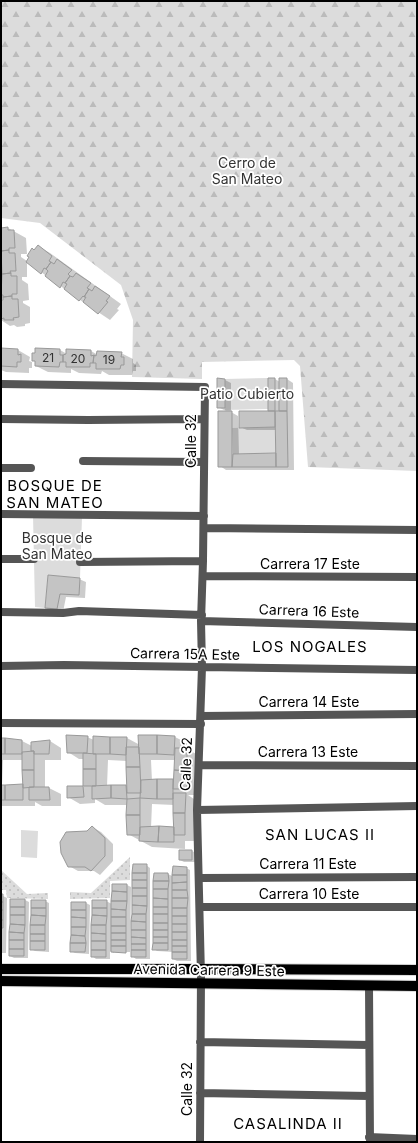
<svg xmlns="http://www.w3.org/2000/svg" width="418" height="1143" viewBox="0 0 418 1143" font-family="Inter,sans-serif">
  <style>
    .grass { fill: url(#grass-dots) }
    .forest { fill: url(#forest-firs) }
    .park { fill: #dcdcdc }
    .shadow { fill: #0003; fill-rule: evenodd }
    .building { fill: #c4c4c4; stroke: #999 }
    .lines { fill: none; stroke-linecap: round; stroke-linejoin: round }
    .primary-casing { stroke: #dbdbdb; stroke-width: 12 }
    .street { stroke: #555; stroke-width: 8 }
    .primary { stroke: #000; stroke-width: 10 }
    .labels { text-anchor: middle; stroke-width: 3.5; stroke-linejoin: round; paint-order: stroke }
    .number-label { font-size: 12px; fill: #313131 }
    .park-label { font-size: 14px; fill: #333; stroke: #fff }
    .street-label { font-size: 14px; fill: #000; stroke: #fff }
    .neighbourhood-label { font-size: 15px; letter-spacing: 1px; fill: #000; stroke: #fff }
  </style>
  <defs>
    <pattern id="grass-dots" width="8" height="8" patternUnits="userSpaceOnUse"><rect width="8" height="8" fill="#dcdcdc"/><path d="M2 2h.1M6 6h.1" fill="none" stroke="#bbb" stroke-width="1.8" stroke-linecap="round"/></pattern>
    <pattern id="forest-firs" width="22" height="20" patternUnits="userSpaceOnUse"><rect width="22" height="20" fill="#dcdcdc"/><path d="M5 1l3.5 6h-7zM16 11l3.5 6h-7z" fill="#bbb"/></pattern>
  </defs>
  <rect width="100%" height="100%" fill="#fff"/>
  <path class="grass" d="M130,857V880L110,881V898L70,899V892L91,893Z
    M1,870L27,894L48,893V899L7,898L6,890H1Z"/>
  <path class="forest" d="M1,1H417V471L308,467L300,366L294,360L202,362V379L132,377L133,320L121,285L40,223L1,218Z"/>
  <path class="park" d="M268,378V409L225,410V379Z
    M275,427L276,453L233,454L232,428Z
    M33,515L82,517L80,578L48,575L45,608L35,607Z
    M21,830L38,831L37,858L21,857Z"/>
  <path class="shadow" d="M8,228L26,238L27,254H21V257L27,261L38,246L50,253L121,304L117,309L119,310L110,320L80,300L27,262V277H22V280L28,284L29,300L23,301V303L30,307V323L25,324V326L17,327L14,325L10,326L1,320V301L5,300L1,298V277H4L1,275V254H3L1,253V229Z
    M1,349L18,350L30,357L29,361L32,362V368H29V373L6,372L1,370Z
    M36,349L60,350L67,354L91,351L98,355L121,353L133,359V363L136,365V371H133L132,375H109L102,371L101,374L79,373L71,369V373L48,372L36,366V362L33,360L36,354Z
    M269,379H275L280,382L287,379L293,383L294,470H226L220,466L228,412L218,407L225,380L231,383V412L238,416L239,455L277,454V430H247L240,427L269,412Z
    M49,576L79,579L86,582L85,598L66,597L63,612L52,611L46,608Z
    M139,736L175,737L187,743V749L198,755V795H188L197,801V841H185V849L152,847L128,834V805H105L95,799V803L80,804L68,797V787H84V759H79L68,752L87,737L94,740L127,738L140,745ZM108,760L127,761V786L107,787ZM151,760H175L174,780L152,781ZM152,804L174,805L175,828H151Z
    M1,739L22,741L32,746L50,741L61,748V760H45V788H49L61,794V806H42L35,802V806H2L1,842ZM3,760H23L24,785H2Z
    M92,827L101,832L113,844V861L100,875L94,871H78L69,866L87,832Z
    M192,851L196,853V862H184L180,860Z
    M146,865L150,868V959H136L132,956Z
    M186,868L190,870L191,961H177L173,959V952L157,951L154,949L155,874H168L174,877Z
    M127,885L131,887L130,952H114V953L110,951V959H96L92,956L106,901L112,904Z
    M1,895L7,898L6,953H1Z
    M25,900L29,902L28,958H14L10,956Z
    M45,901L49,903V952L35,951L31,949Z
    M86,903L90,905L89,954L75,953L71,951Z"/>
  <path class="building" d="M8,227V230H14L15,248H9V250L1,251V228Z
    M38,245L52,256L49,261L51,262L46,269L44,268L41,274L26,262L29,257L27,256L32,248L34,250Z
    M9,250V253H15L16,271H10L11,273L2,274L1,251Z
    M57,259L72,270L68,274L70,276L65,283L63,282L60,288L45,276L48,271L46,269L51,262L54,264Z
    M11,273V276H17V294H12V296L3,297V295H1L2,274Z
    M76,273L91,283L87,288L89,289L84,297L83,296L79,301L64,289L67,284L65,283L70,276L73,277Z
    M95,286L110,296L106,301L108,302L98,314L83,302L86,297H84L89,289L92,291Z
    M12,296V299H18L19,317L13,318L14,320H4V318L1,319V300H3V297Z
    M1,348L18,349V355L21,354V362H17V367L1,366Z
    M35,348L60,349V355H63V362H60L59,367L35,366V361H32V353H35Z
    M66,349L91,350V356L94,355L93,363H90V367H66V362H63V355L66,354Z
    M97,351L122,352L121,357H124V365H121L120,369H96V363H93L94,355L96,356Z
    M217,378L225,379V408H217Z
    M268,378H275V411H268Z
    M279,378H287V411H279Z
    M218,411H232V467H218Z
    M239,411H275V427L239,428Z
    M275,411H287L288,467H276Z
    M276,453V467H232L233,454Z
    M48,575L80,578L79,595L60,594L57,609L45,608Z
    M66,735L88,736L87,753H67Z
    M138,735H157V754H139Z
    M157,735L175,736L174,755L157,754Z
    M93,736L110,737V754H93Z
    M110,737H127L126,755L110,754Z
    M1,738H5V754H1Z
    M5,738L22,740V754H5Z
    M50,740L49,754H34V751H31V742Z
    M126,747H139L140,767H126Z
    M175,748H187V771L174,770Z
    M34,751V770H22V752Z
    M83,753L96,754V769H83Z
    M126,767H140L141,793H127Z
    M83,769H96V786H83Z
    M22,770H34V787L23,788Z
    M174,770L187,771V789H173Z
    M157,779H173V799H157Z
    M157,779V799L140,798L141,780Z
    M23,784V800H5V785Z
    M1,785H5V800H1Z
    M111,785H126L127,799L111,798Z
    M111,785V798L92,799V786Z
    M67,786H83L84,797L67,798Z
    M29,787H49L50,800H29Z
    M173,793H186L185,813H173Z
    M140,798V815H126L127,799Z
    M173,813H185V835H174Z
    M126,815H140V835H127Z
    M92,826L105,838V856L91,871L85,867H68L61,853L60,842L66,832L87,831Z
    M159,826L174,827V842H158Z
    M159,826L158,842L139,841L140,827Z
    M179,850H192V860H179Z
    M133,864H147V873H132Z
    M173,866L187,867V875H172Z
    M132,873H147V880H132Z
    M154,873H168L169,881H153Z
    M172,875H187V882L172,883Z
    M132,880H147V888H132Z
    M153,881H169L168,889H153Z
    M187,882V890H172V883Z
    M112,884H127V892L112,891Z
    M132,888H147V896H132Z
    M153,889H168V899L153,898Z
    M172,890H187L188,898H172Z
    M112,891L127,892V901H111Z
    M1,894H3V902H1Z
    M132,896H147V906L132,905Z
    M153,898L168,899V907H153Z
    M172,898H188L187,908H172Z
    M10,899H25V907H10Z
    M31,900H46V908H31Z
    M92,900H107V908H92Z
    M111,901H127L126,910L111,909Z
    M1,902H3V910H1Z
    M71,902H86V910H71Z
    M132,905L147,906L146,914H132Z
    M10,907H25V915H10Z
    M153,907H168V914H153Z
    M31,908H46V916L31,915Z
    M92,908H107V916L92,915Z
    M172,908H187V916H172Z
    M111,909L126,910V917H111Z
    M1,910H3V920H1Z
    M71,910H86V918L71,917Z
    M132,914H146V922L131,921Z
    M153,914H168V923H153Z
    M10,915H25V925L10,924Z
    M31,915L46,916L45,925H30Z
    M92,915L107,916L106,925H91Z
    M172,916H187V924H172Z
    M71,917L86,918V927H71Z
    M111,917H126V926H111Z
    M1,920H3V928H1Z
    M131,921L146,922V930H131Z
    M153,923H168V930H153Z
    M10,924L25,925L24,933L9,932Z
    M172,924H187V932H172Z
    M30,925H45V934H30Z
    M91,925H106V934L91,933Z
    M111,926H126V933H111Z
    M71,927H86L85,936L71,935Z
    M131,930H146V938L131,937Z
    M153,930H168V937H153Z
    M9,932L24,933V940H9Z
    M172,932H187V940H172Z
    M91,933L106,934V941H91Z
    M111,933H126V940H111Z
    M30,934H45V941H30Z
    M71,935L85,936L86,943H70Z
    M131,937L146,938V944H131Z
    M153,937H168V943H153Z
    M9,940H24V949H9Z
    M111,940H126V946H111Z
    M172,940H187V946H172Z
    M30,941H45V950H30Z
    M91,941H106V950H91Z
    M70,943H86L85,952H70Z
    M153,943H168V950H152Z
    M131,944H146V950H131Z
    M111,946H126V953L111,952Z
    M172,946H187V952H172Z
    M9,949H24V956H9Z
    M91,950H106V957H91Z
    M131,950H146V957H131Z
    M172,952H187V959H172Z"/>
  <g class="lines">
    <g class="primary-casing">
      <path id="primary" d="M1,969H201L417,970
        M1,981L417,986"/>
    </g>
    <path class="street" d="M1,384L205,387L203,561L201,621L202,667L197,810L201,976L200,1142
      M1,419L88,420L204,419
      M83,461L204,462
      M1,468H31
      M1,514L204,516
      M204,528L417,530
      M1,559H34
      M80,562L203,561
      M203,576L417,577
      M1,612L63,613L79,611L202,615
      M201,621L417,627
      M1,666L64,665L417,670
      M201,716L417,714
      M1,723L201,724
      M199,765L417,766
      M197,810L417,806
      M199,878L417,877
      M200,907H417
      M369,986L370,1142
      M200,1042L369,1045
      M200,1093L369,1096
      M369,1137L417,1139"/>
    <use href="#primary" class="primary"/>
  </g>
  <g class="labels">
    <g class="number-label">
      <text x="48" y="362">21</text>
      <text x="78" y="363">20</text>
      <text x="109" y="364">19</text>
    </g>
    <g class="park-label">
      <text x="247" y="168">Cerro de<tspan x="247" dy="16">San Mateo</tspan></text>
      <text x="247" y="399">Patio Cubierto</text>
      <text x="57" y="543">Bosque de<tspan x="57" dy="16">San Mateo</tspan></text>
    </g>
    <g class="street-label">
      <text transform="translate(191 441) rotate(-90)" y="5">Calle 32</text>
      <text x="310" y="569">Carrera 17 Este</text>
      <text transform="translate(309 611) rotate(2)" y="5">Carrera 16 Este</text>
      <text transform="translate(185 654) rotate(1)" y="5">Carrera 15A Este</text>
      <text x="309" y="707">Carrera 14 Este</text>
      <text x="308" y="757">Carrera 13 Este</text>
      <text transform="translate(186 764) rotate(-88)" y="5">Calle 32</text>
      <text x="308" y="869">Carrera 11 Este</text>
      <text x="309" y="899">Carrera 10 Este</text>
      <text transform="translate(209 970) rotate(1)" y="5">Avenida Carrera 9 Este</text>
      <text transform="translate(187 1089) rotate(-90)" y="5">Calle 32</text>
    </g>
    <g class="neighbourhood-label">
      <text x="55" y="491">BOSQUE DE<tspan x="55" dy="17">SAN MATEO</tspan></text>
      <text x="310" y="652">LOS NOGALES</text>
      <text x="320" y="840">SAN LUCAS II</text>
      <text x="288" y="1129">CASALINDA II</text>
    </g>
  </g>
  <rect width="418" height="1143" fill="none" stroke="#000000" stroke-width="4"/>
</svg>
